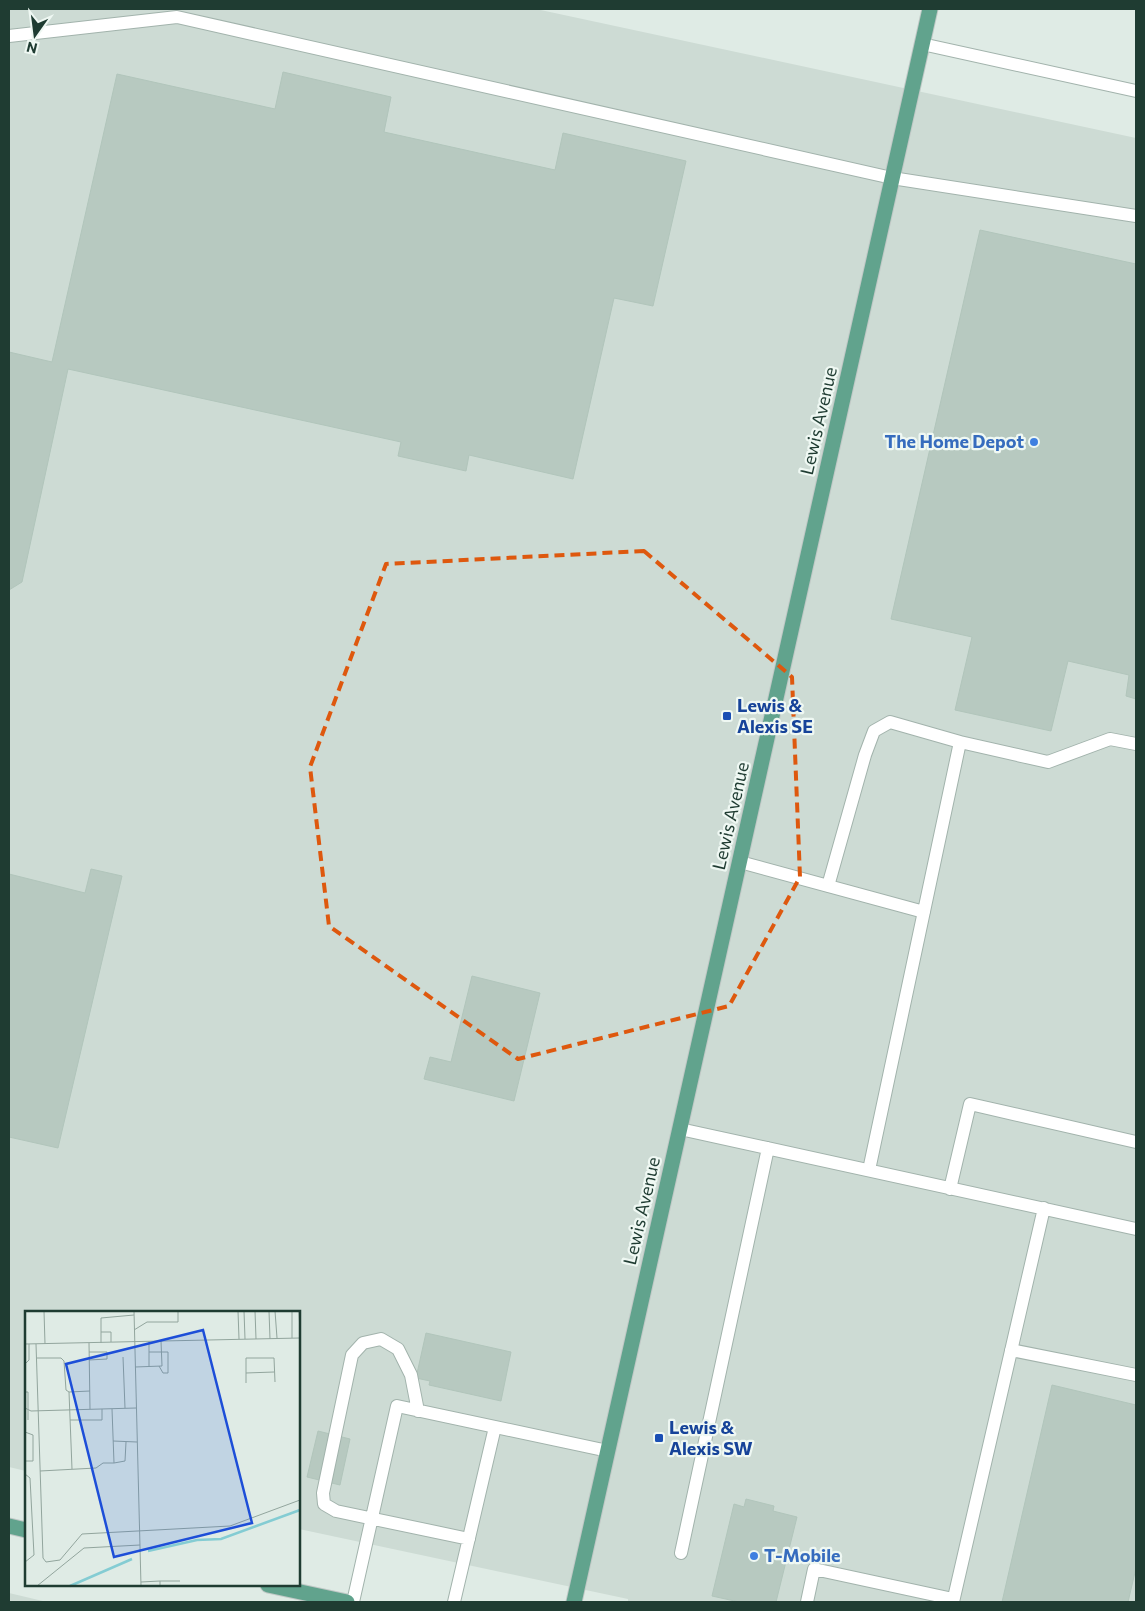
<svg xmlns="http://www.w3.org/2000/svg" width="1145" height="1611" viewBox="0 0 1145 1611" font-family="Commissioner,sans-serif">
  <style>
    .built { fill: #cddbd4 }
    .building { fill: #b7c9c0; stroke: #b1c5bb }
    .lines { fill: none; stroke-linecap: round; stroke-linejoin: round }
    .lane-casing { stroke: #a2b3ac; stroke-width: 14 }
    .primary-casing { stroke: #c0c8c6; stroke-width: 17 }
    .lane { stroke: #fff; stroke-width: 12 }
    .primary { stroke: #61a38d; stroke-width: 15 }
    .marked { fill: none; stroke: #de580e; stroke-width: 4; stroke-dasharray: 10 6; stroke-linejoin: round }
    .shop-dot { fill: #3f7fe0; stroke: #eff8f3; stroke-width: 2 }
    .transit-dot { fill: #1a4fb4; stroke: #eff8f3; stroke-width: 2 }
    .labels { text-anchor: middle; stroke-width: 4.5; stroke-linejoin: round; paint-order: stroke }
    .street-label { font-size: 18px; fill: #1f3c32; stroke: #eff8f3 }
    .shop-label { font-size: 18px; font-weight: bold; fill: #366cbe; stroke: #eff8f3; text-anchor: end }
    .transit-label { font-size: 18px; font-weight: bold; fill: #164399; stroke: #eff8f3; text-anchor: start }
    .inset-river { fill: none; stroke: #84ccd3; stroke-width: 2.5 }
    .inset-road { fill: none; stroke: #92a59d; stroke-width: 1 }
    .view { fill: #1d4ed8; fill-opacity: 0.15; stroke: #1d4ed8; stroke-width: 2.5 }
    .inset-edge { fill: none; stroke: #1f3c32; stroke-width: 2.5 }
  </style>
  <rect width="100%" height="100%" fill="#dfebe5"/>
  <path class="built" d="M9,9H536L1136,138V1602H628V1599L299,1529V1312H26V1471L9,1467Z
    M9,1593L47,1602H9Z"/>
  <path class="building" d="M283,72L391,97L384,132L555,170L563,133L686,161L653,306L614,298L573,479L469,455L466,471L398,456L401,442L68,369L22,582L9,590V352L52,362L117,74L275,109Z
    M980,230L1136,264V699L1126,696L1129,675L1068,661L1051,731L955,710L972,637L891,619Z
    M91,869L122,876L58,1148L9,1137V874L85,893Z
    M472,976L540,993L514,1101L424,1079L430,1057L451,1062Z
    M426,1333L511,1352L501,1401L429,1385L430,1381L416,1378Z
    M1052,1385L1136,1405V1568L1128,1602H1002Z
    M318,1431L350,1439L340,1485L307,1477Z
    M746,1499L774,1506L773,1511L797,1517L776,1602H739L712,1596L734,1504L744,1507Z"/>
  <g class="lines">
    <g class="lane-casing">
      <path id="lane" d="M9,36L177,17L892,178L1136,216
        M922,44L1136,91
        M740,862L924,912
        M828,886L865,755L874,731L890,722L960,742
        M680,1129L1136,1229
        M869,1170L960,742L1048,762L1110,739L1136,744
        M950,1189L970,1104L1136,1142
        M1011,1350L1136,1375
        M418,1411L411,1375L398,1349L381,1339L363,1343L352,1355L323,1493L324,1504L336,1511L469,1539
        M681,1553L768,1148
        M353,1602L397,1406L608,1451
        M454,1602L495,1427
        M807,1602L814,1569L953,1599
        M953,1602L1044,1208"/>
    </g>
    <g class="primary-casing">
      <path id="primary" d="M9,1526L26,1530
        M268,1585L347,1602
        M574,1602L930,9"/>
    </g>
    <use href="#lane" class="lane"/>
    <use href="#primary" class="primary"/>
  </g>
  <path class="marked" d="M644,551L792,677L800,877L729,1006L518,1059L329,926L310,767L386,564Z"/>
  <g class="shop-dot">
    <circle cx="1034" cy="442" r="5"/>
    <circle cx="754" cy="1556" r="5"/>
  </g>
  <g class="transit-dot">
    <rect x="722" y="711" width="10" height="10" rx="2.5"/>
    <rect x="654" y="1433" width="10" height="10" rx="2.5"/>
  </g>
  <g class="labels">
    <g class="street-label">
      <text transform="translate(819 421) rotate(-77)" y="6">Lewis Avenue</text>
      <text transform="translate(731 816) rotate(-77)" y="6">Lewis Avenue</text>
      <text transform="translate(642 1211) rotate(-77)" y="6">Lewis Avenue</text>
    </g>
    <g class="shop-label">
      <text x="1024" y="448">The Home Depot</text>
      <text x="764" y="1562" text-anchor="start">T-Mobile</text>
    </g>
    <g class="transit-label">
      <text x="737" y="712">Lewis &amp;<tspan x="737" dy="21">Alexis SE</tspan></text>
      <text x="669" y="1434">Lewis &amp;<tspan x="669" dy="21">Alexis SW</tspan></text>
    </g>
  </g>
  <g transform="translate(25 1311)">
    <rect width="275" height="275" fill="#dfebe5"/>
    <path class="inset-river" d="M123,240L172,229L196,228L275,199M45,275L107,248"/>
    <path class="inset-road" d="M19,0L20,33M109,0L116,275M213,0L214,28M219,0L220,28M230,0L231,28M244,0L245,28M250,0L252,27M267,0V27M274,0L275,22M109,19L122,11H153V0M76,21H86V31M124,30V56M64,32L65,98M76,32V7L109,4M0,33L275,27M11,33L18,247L21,251L35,249L57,223L205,215L275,189M64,41H82V48L64,49M124,41H143V62H138L134,55M98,46L100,97M12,47H36L39,50L41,79L44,81L47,158M0,53L4,49V33M110,56L137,55L136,30M221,62L249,61M221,72V47H249L250,71M0,81H3V109M44,81L65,80M0,97L6,100L111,97M45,109H77V98M0,121L8,124V150H0M88,130L112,131M89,152L100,150L101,131M15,160L71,157L78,152H89L87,98M0,163L5,167L9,244L0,251M135,270H155M116,271L135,270V275M12,275L59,237L115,234"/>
    <path class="view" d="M178,19L227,212L89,246L41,53Z"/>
    <rect width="275" height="275" class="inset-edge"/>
  </g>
  <rect width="1145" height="1611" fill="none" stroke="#1f3c32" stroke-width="20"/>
  <g transform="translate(35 35) rotate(194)" stroke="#eff8f3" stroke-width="4" paint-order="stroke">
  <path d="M0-4L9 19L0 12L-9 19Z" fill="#1f3c32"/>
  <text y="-8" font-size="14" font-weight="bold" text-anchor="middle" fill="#1f3c32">N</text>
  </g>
</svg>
